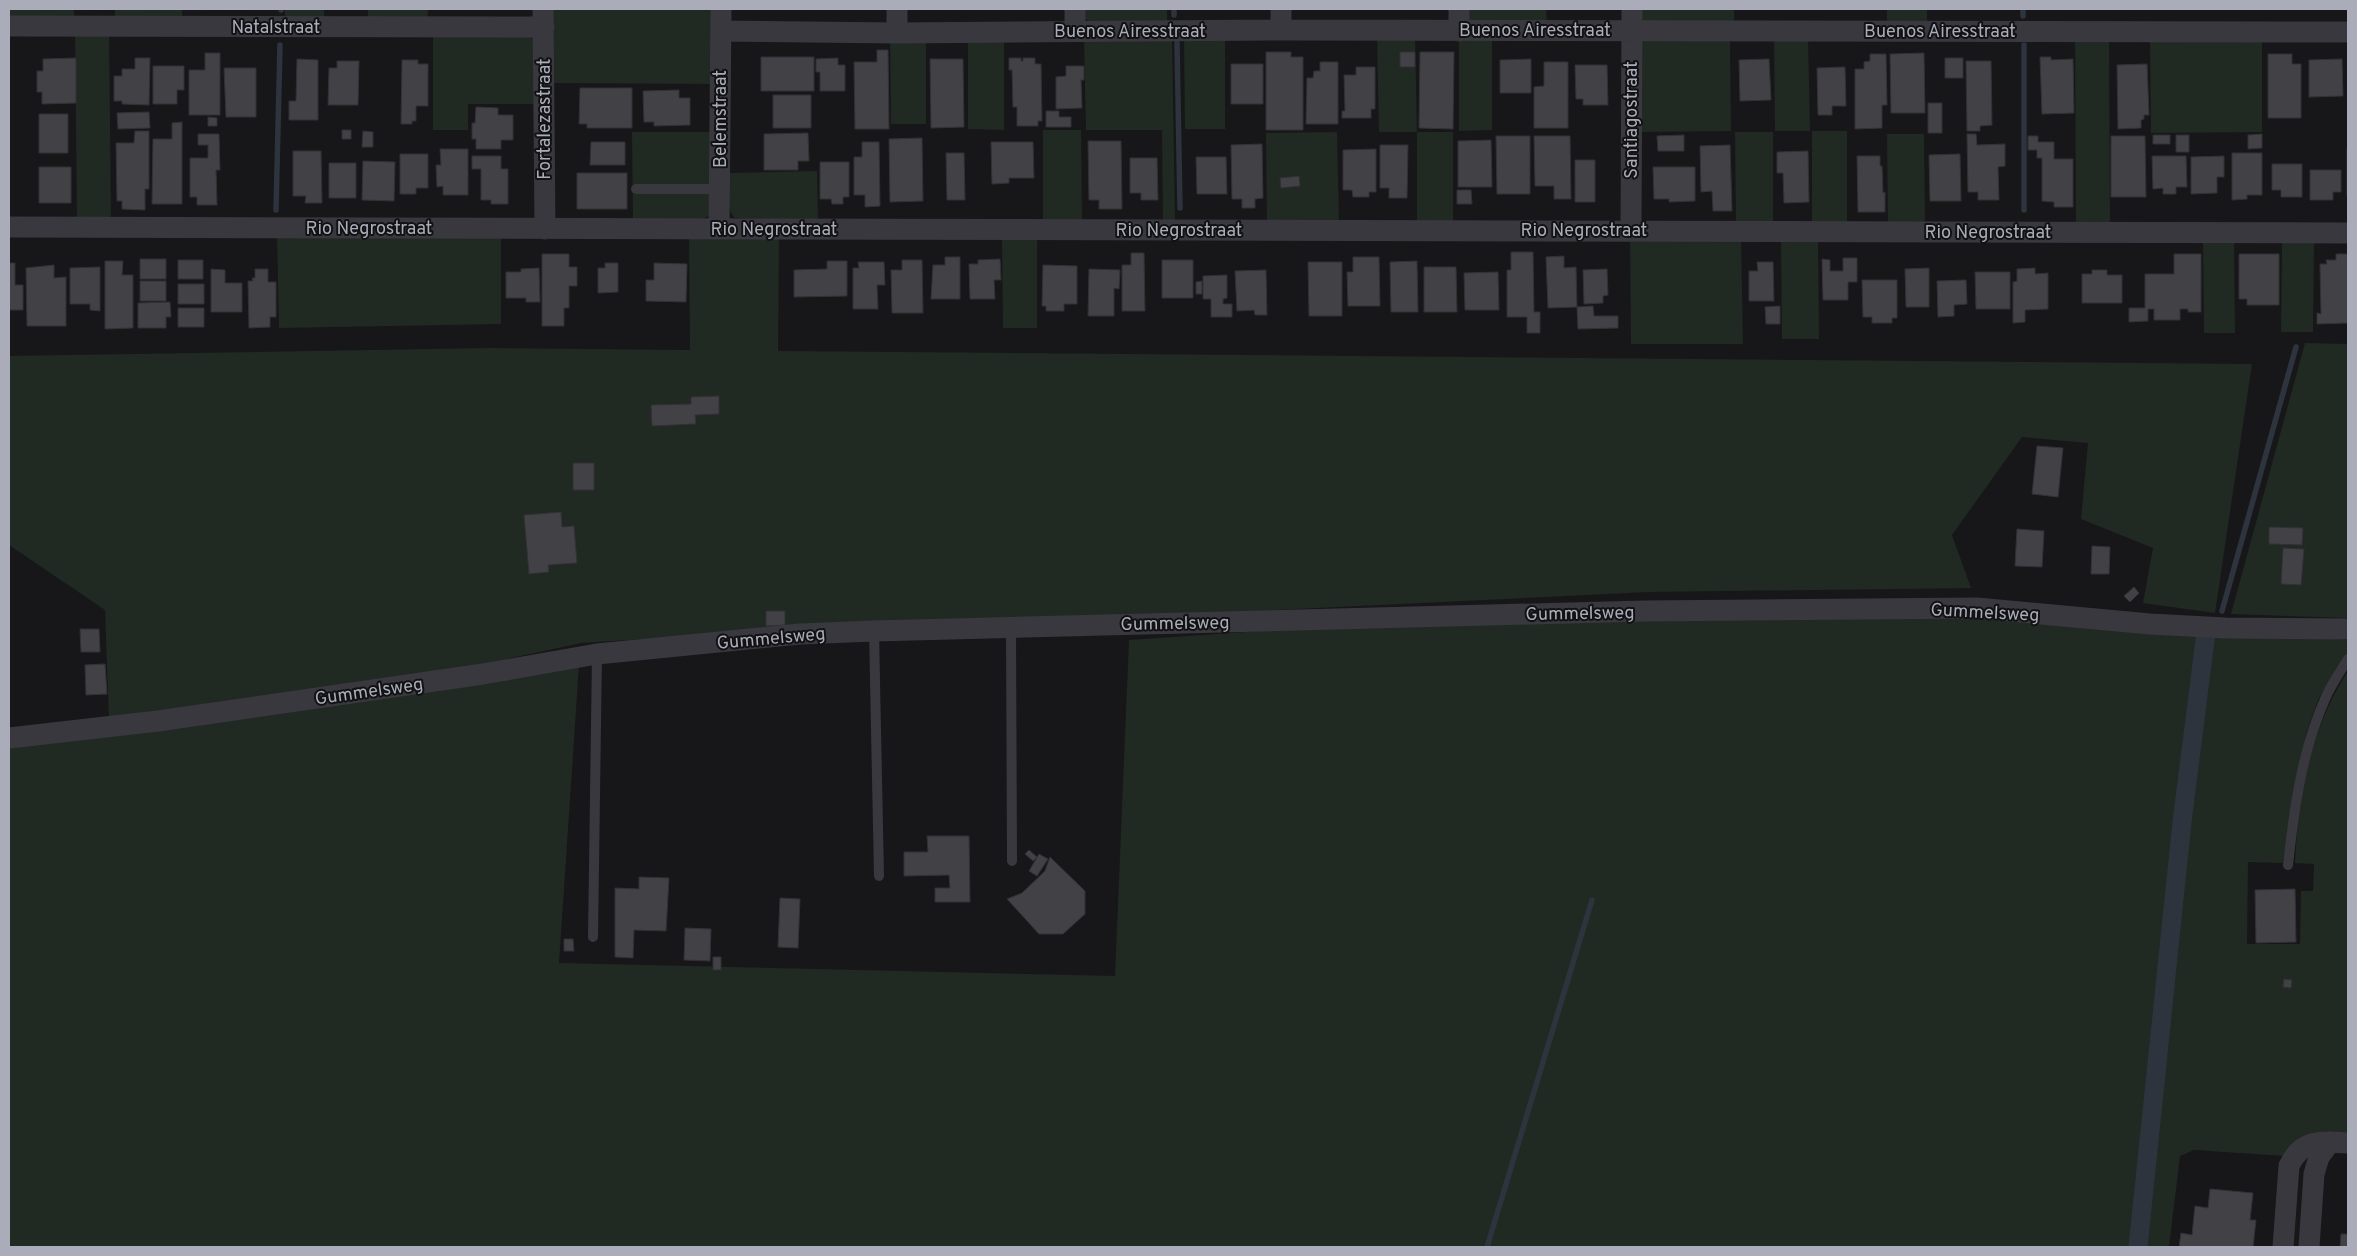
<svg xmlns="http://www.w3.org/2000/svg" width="2357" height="1256" viewBox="0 0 2357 1256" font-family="Overpass,sans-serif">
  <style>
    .green { fill: #212923 }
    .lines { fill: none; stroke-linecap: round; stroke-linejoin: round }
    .stream { stroke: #2d343d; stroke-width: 5.5 }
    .canal { stroke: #2d343d; stroke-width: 19 }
    .building { fill: #414146; stroke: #323135 }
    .lane { stroke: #38383e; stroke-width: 10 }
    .street { stroke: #38383e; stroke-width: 21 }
    .labels { text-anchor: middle; stroke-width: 4; stroke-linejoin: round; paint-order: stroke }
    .street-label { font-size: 18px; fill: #aaacb9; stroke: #121214 }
  </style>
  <rect width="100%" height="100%" fill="#171719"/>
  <path class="green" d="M9,9H74V20L9,16Z
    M115,9H182V22H115Z
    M285,9H324V22H285Z
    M368,9H428L427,22H368Z
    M550,9H714L715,84L550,83Z
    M1080,9H1167V26L1093,25L1082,16Z
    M1464,9H1546L1547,26L1471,22Z
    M1639,9H1734V26L1644,22L1640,17Z
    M1887,9H1927V27L1887,28Z
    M75,29L109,30L111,218L77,219Z
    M433,33L534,36L537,104H468V130H433Z
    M1730,35L1731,131L1638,132V41Z
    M890,37H926V124H891Z
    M968,37H1004V130L968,129Z
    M1184,37L1225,38V129H1185Z
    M1459,37H1492V130L1459,131Z
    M1774,37H1808L1810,131H1775Z
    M2262,37V132L2151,133L2150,38Z
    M2075,38H2109L2110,224H2076Z
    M1084,39H1172L1175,220H1163L1162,130H1086Z
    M1415,39L1417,132H1453V222H1417V132H1379L1377,40Z
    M1043,130H1081L1082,220L1043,221Z
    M1812,131H1847V224H1812Z
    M632,132H712L709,216L702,219L633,220Z
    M1337,132L1339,224H1267L1266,133Z
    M1735,132H1773V224H1736Z
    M1887,134H1924L1925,223H1888Z
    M817,171L818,220L735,218C724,207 729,188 729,173Z
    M277,234L501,235V324L279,328Z
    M689,234H779L778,351L2252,364L2215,613L2143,603L2153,548L2081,519L2088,443L2022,437L1952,535L1971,588L1649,592L1130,617L801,629L581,643L483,664L109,721L105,610L9,545V356L489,348L690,350Z
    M1002,235H1037V328H1003Z
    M1741,236L1743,344H1631L1630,237Z
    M1818,238L1819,339H1782L1781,239Z
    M2203,241H2234L2235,333H2204Z
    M2282,243H2314L2313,332H2281Z
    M2305,343L2348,344V618L2231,614Z
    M1652,604L2221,630L2348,640V652L2319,698L2307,731L2293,794L2283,863L2248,862L2247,944H2300L2301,891H2313L2314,864L2295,863C2298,797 2311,727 2348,671V1134C2314,1131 2308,1129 2285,1156L2194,1150L2180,1156L2169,1247H9V742L579,665L559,963L1115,976L1129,640Z"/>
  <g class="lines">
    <path class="stream" d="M281,9V10
      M1174,9V15
      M2023,16V9
      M1177,43L1180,208
      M276,210L280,45
      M2024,210V45
      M2222,611L2296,347
      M1487,1247L1592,900"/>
    <path class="canal" d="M2138,1247L2182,822L2206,632"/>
  </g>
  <path class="building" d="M877,50H888L889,129H855L854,62H877Z
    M1266,52H1291V57H1303V130H1266Z
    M1400,52H1415V67H1400Z
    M1420,52H1454L1453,129L1419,128Z
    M205,53H220V115H189V70H205Z
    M1924,53L1925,113H1891L1890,54Z
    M1870,54H1886L1887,105H1882V128L1855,129V69H1864V62L1870,61Z
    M2268,54H2292V64H2301V118H2268Z
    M761,57H814V91H761Z
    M2040,57H2051V60L2073,59L2074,113L2042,114Z
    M76,58V103L42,104V92H37V71H43V59Z
    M135,58H150L149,105L122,104V101H114V76H122V69H135Z
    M838,58V65H845V91H820V72H816V59Z
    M1009,58H1021V61H1023V58H1035V64H1041L1042,121H1038V126H1017V107H1013L1012,70H1009Z
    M1945,58H1963V78H1945Z
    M297,59L318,60V120H289V101H296Z
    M930,59H963L964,127L931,128Z
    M1531,59V93H1500V60Z
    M1769,59L1771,100L1740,101L1739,60Z
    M2342,59L2343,96L2309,97V60Z
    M402,60H418V64H428V106H416V121H412V124H401Z
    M337,61H359L358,105H328L329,68H337Z
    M1966,61H1991L1992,125L1980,126V131H1967Z
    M1320,62H1338V124H1306L1307,78H1313L1314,71H1320Z
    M1544,62H1568V128H1534V87L1544,86Z
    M1231,64H1263V104H1231Z
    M2147,64L2149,115H2144V119L2141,120V128L2118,129L2117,65Z
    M1575,65H1607L1608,105H1583V99H1576Z
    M153,66H184V90H177V104H153Z
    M1066,66H1084V80H1081L1082,108L1056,109V77L1066,76Z
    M1356,67H1375V109H1371V118H1342V111H1345L1344,75H1356Z
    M1845,67L1846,106H1832V115H1818L1817,68Z
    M224,68H256V117H226Z
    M580,88H632V128H587V124H579Z
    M679,90V98H690V125L654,126V122H644L643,91Z
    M773,95H811V128H773Z
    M1928,103H1942V133H1928Z
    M476,107L498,108V115H513V140H501V149H476V139H472V123H475Z
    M1046,111H1059V117H1071V127H1046Z
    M149,112L150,128L118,129L117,113Z
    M39,114H68V153H39Z
    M208,117L217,118V126H208Z
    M182,122V204H152L153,139H172V123Z
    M342,130H351V139H342Z
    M135,131H149V189H145V210L122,209V201H117L116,143H134Z
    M363,131L373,132V147H362Z
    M808,133L809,161H798V170H764V134Z
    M198,134H219L220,170H216L217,205H197V197H190V158H208V145H198Z
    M1967,134H1976L1977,145L2005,144V166L1998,167L1999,200H1978V192H1968Z
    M2262,134V148L2248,149V135Z
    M1684,135V151H1658L1657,136Z
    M2153,135H2170V144H2153Z
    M2176,135H2189V152H2176Z
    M1496,136H1530V194H1497Z
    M1534,136H1570L1571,199H1554V186H1535Z
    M2028,136H2038V142H2054V159H2073V207H2054V202L2042,201V158H2037V150H2028Z
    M2111,136H2145L2146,197H2111Z
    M922,138L923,201L890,202L889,139Z
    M1491,140L1492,187H1458V141Z
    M1088,141H1121L1122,209H1099V200H1089Z
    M591,142H625V165H590Z
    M862,142H879L880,206L865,207V195H854V157H862Z
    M991,142H1033L1034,178H1009V183L992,184Z
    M1262,144L1263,198L1255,199V208H1242V199H1232L1231,145Z
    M1380,145H1408L1407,198H1389V188H1380Z
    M1730,145L1732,211H1713L1712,191L1701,192L1700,146Z
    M440,149H468V195H443V186L437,187L436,165H441Z
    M1376,149V192H1369V197H1353L1352,190H1343V150Z
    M2347,149H2348V196H2347Z
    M293,151H321L322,203H305L306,196H293Z
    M1808,151L1809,202L1784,203L1783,173H1777V152Z
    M946,153H964L965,200H947Z
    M2232,153H2262V195H2247V199L2232,200Z
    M400,154H428V188H416V194H400Z
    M1960,154L1961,201H1930L1929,155Z
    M472,156H501V169H508V204H491V200H481V169H472Z
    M1857,156H1880V166H1882L1883,193L1885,192V212H1858Z
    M2152,156H2186L2187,187H2176V194H2163V188L2153,189Z
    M2224,156V177H2217V193L2191,194V157Z
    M1196,157H1226L1227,194H1197Z
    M1130,158H1157L1158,200H1141V193H1130Z
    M1575,160H1595V202H1575Z
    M363,161L395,162L394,201L362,200Z
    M820,162H849V197H843V204H832L831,199H820Z
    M329,163H356V198H329Z
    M2272,164H2302V197H2281V190H2272Z
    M39,167H71V203H39Z
    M1653,167H1695V201L1669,202V199H1654Z
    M2310,170H2341V192H2333V200H2310Z
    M577,173H627V209H577Z
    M1299,176L1300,186L1281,188L1280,178Z
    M1457,190H1471L1472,204H1457Z
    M1511,252H1533L1534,312H1540V333H1527V317H1507V270H1511Z
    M1131,253H1144L1145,311H1122V265H1131Z
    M542,254H569V267H577V286H569V308H564V326H542Z
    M2174,254H2201V312H2188V309H2180V320H2154V309H2148V321L2129,322V308H2145V274H2174Z
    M2239,254H2279V305H2247V299H2239Z
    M2336,254H2348V323L2317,324V313L2321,314L2320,264H2327L2326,260H2336Z
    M1564,256V268L1576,267L1577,307L1548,308L1546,257Z
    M945,257H960V299H931L933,265H945Z
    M1353,257H1379L1380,306H1348L1347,272H1353Z
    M1843,258H1857V282H1848V300H1823L1822,259L1830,260V271H1843Z
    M140,259H166V279H140Z
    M1000,259L1001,280H994L995,299H970L969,264H978V260Z
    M178,260H203V279H178Z
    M902,260H922L923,313H892L891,270H902Z
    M1162,260H1193V298H1162Z
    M105,261H123L122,275H133V328L105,329Z
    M827,261H847V296L794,297V270L827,269Z
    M1417,261L1418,312H1391L1390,262Z
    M858,262H884L885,285H877L878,309H853V268H859Z
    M1308,262H1342V316H1309Z
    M1757,262H1773L1774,301H1749V271H1758Z
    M9,263H15V285H23V310H9Z
    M605,263H618V292L598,293V268H605Z
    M654,263L687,264L686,302L646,301V280H654Z
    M54,265V278L66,277V326H27L26,268Z
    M1043,265L1077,266V304H1064V311H1046V306H1042Z
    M100,267V311L90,310V304H70V268Z
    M1424,267H1456L1457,312H1424Z
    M539,268L540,302H526V298H506V272H521V269Z
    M1929,268V307H1906L1905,269Z
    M2035,268V274L2048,273V309L2025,310V322L2013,323V282L2017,281V269Z
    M211,269L225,270V283H242V312H211Z
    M255,269H268V282H276V317H270V327L249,328L248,281H253L252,278H255Z
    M1089,269L1120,270L1119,289L1114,288V316H1088Z
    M1607,269L1608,295L1603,296V303L1584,304L1583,270Z
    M1266,270L1267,315H1255L1254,310L1237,311L1235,271Z
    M2092,270H2107V275H2122V303H2082V274H2092Z
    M1498,272L1499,310H1465L1464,273Z
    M1975,272H2010V309H1976Z
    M1227,275V298L1223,299V304H1232V317H1211V299H1203V276Z
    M1862,280H1897V318H1892V323H1872V317H1863Z
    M1966,280L1967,304L1954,305V316L1938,317L1937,281Z
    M140,281H166V301H140Z
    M1202,281V294H1196V282Z
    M178,284H204V304H178Z
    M170,302L171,317H166V328H138V303Z
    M1593,306L1594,316H1618V328L1578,329L1577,307Z
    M1780,306V324H1766L1765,307Z
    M178,308H204V327H178Z
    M719,396V414L695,415L696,424L652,426L651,405L691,404V397Z
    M2037,446L2063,448L2058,497L2032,494Z
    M573,463H594V490H573Z
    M561,512L562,527L574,526L577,563L548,565L549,572L529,574L524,515Z
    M2269,527L2303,528L2302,545L2269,544Z
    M2017,529L2044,531L2042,567L2015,566Z
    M2092,546L2110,547L2109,574H2091Z
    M2283,548L2304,549L2301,585L2281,584Z
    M2134,587L2139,593L2130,602L2124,596Z
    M766,611H785V625L766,626Z
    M80,629H99L100,652H81Z
    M105,664L107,694L86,695L85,665Z
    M927,836H969L970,902H935V888H950L949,875L904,876V852H928Z
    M1029,850L1037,857L1033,861L1025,854Z
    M1039,854L1048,859L1037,876L1029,871Z
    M1050,857L1085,891V914L1063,934H1039L1007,899L1022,893L1045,871Z
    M639,877L669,878L666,931L634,930L633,958L615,957V888L639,889Z
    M2295,889L2296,942L2256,943L2255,890Z
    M780,898L800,899L798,948L778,947Z
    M685,928L711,929L710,961L684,960Z
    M564,939H573L574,951H564Z
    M713,957H721V970H713Z
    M2284,979L2292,980L2291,988L2283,987Z
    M2210,1189L2253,1193L2250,1220H2256L2253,1247H2179L2181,1233L2192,1235L2195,1206L2208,1208Z
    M2341,1234H2348V1247H2340Z"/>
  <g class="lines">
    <path class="lane" d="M636,189H720
      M1011,627L1012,861
      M874,631L879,876
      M2288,865C2294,809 2302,751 2325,699C2331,685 2340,672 2348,659
      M593,937L597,654"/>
    <path class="street" d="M543,9L545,229
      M9,26L544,27
      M1281,30V9
      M721,31L897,33L1281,30L2348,32
      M1075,31V9
      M1459,31V9
      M897,33V9
      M9,227L2348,233
      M719,229L721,9
      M1631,230L1632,9
      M9,738L158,721L483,674L597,654L800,634L874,631L1645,611L1977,608L2150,624L2225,628L2348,629
      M2283,1247L2289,1166C2301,1139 2322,1141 2348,1143
      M2309,1247L2314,1174L2319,1157L2330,1142"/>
  </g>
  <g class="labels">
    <g class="street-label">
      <text x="276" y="33">Natalstraat</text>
      <text x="1535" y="36">Buenos Airesstraat</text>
      <text x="1130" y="37">Buenos Airesstraat</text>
      <text x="1940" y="37">Buenos Airesstraat</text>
      <text transform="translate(544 119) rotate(-90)" y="6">Fortalezastraat</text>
      <text transform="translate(720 119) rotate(-90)" y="6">Belemstraat</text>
      <text transform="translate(1631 120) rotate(-90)" y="6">Santiagostraat</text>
      <text x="369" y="234">Rio Negrostraat</text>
      <text x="774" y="235">Rio Negrostraat</text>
      <text x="1179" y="236">Rio Negrostraat</text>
      <text x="1584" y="236">Rio Negrostraat</text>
      <text x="1988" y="238">Rio Negrostraat</text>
      <text transform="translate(1985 612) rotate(3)" y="6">Gummelsweg</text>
      <text transform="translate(1580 613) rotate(-1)" y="6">Gummelsweg</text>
      <text transform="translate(1175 623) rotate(-1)" y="6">Gummelsweg</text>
      <text transform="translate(771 638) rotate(-5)" y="6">Gummelsweg</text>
      <text transform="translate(369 691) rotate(-8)" y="6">Gummelsweg</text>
    </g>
  </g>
  <rect width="2357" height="1256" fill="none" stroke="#aaacb9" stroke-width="20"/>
</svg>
